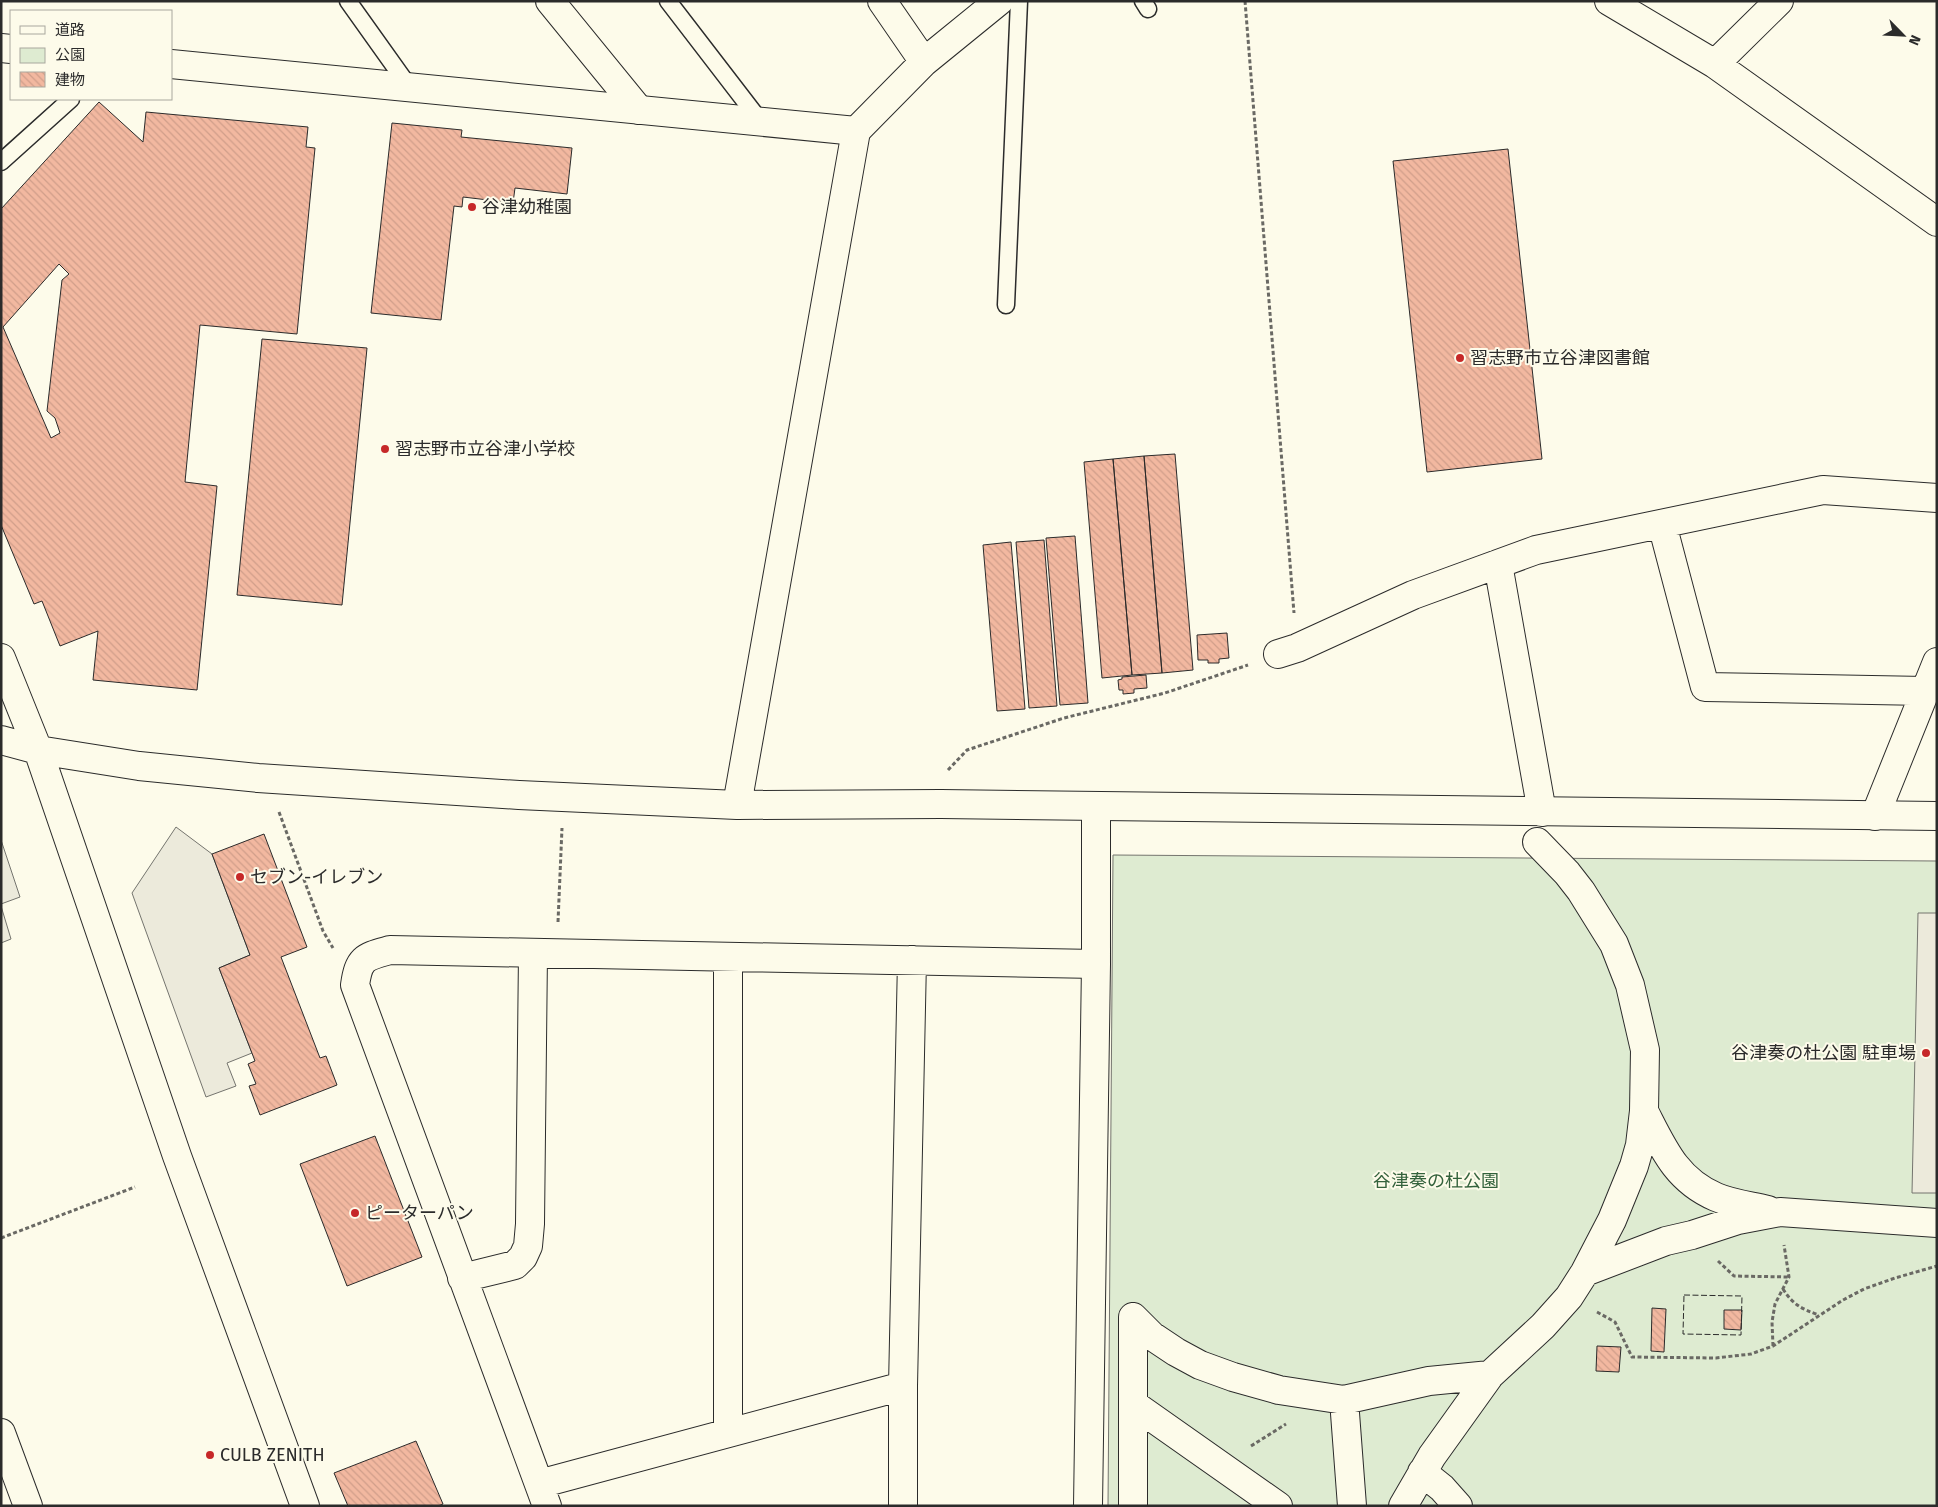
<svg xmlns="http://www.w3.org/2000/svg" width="1938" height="1507" viewBox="0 0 1938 1507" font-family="'Fira Sans','Noto Sans JP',sans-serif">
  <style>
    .green { fill: #deebd1; stroke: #74746e }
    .parking { fill: #eceadb; stroke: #74746e }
    .building { fill: url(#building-back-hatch); stroke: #2b2b2b; fill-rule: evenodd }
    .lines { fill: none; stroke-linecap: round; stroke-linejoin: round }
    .lane-casing { stroke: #2b2b2b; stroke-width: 19 }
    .street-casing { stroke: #2b2b2b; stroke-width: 30 }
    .secondary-casing { stroke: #2b2b2b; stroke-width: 30 }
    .path { stroke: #6a6964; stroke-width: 3; stroke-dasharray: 4 2.5; stroke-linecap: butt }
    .lane { stroke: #fdfbea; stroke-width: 16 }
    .street { stroke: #fdfbea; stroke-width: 28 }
    .secondary { stroke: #fdfbea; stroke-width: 28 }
    .fence { stroke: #2b2b2b; stroke-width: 1; stroke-dasharray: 6 2.5; stroke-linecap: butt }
    .poi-dot { fill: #c62828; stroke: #fdfbea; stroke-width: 2 }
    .labels { text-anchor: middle; stroke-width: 4; stroke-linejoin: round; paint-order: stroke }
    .poi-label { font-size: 18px; fill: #2b2b2b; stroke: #fdfbea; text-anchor: start }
    .park-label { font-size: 18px; fill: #34623c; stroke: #fdfbea }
  </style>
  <defs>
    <pattern id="building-back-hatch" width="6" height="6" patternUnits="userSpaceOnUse" patternTransform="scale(1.25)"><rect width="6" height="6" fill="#f2b8a0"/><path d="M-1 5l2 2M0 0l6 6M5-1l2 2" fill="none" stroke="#d09e8a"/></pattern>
  </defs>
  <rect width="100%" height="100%" fill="#fdfbea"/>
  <path class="green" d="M1113,855L1937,861V1506H1108Z"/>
  <path class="parking" d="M176,827L212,854L250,955L219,968L252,1053L227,1063L236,1086L206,1097L132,893Z
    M1,840L20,897L1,904Z
    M1,906L11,939L1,943Z
    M1918,913H1937V1193H1912Z"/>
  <path class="building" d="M99,102L143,142L146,112L308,127L306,147L315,148L297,334L200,325L185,482L217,486L197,690L93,680L98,631L60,646L42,601L34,604L1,525V209ZM59,264L69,274L62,280L47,411L55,418L60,433L51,438L3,327Z
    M392,123L462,130L461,137L572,148L567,194L515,188L513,203L463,197L462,207L454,206L441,320L371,313Z
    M1508,149L1542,459L1427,472L1393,161Z
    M262,339L367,348L342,605L237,595Z
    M1175,454L1193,670L1162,673L1144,456Z
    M1144,456L1162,673L1132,675L1113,459Z
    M1113,459L1132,675L1102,678L1084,462Z
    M1075,536L1088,703L1060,705L1046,538Z
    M1044,540L1057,706L1029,708L1016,542Z
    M1011,542L1025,709L997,711L983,545Z
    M1227,633L1229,658L1219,659V663H1208V660H1198L1197,635Z
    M1146,675L1147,688L1134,689V693L1123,694V690H1119L1118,680L1122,679V677Z
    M264,834L307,947L281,957L320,1058L326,1056L337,1085L260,1115L249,1086L256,1084L248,1064L255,1061L219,968L250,955L212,854Z
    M375,1136L422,1257L347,1286L300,1164Z
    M1652,1308L1666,1309L1664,1352L1651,1351Z
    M1724,1310H1742L1741,1330L1724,1329Z
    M1597,1346L1621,1347L1619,1372L1596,1371Z
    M416,1441L443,1504L438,1506H348L334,1473Z"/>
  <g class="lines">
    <g class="lane-casing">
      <path id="lane" d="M348,1L410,88
        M668,1L761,122
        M1143,1L1148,9
        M1,162L71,99
        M1006,305L1019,1"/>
    </g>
    <g class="street-casing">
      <path id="street" d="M550,1L639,110
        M882,1L924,62
        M1609,1L1715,64L1937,222
        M1715,64L1779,1
        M856,131L924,62L999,1
        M1662,524L1705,687L1925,691
        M1498,564L1542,812
        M1278,654L1297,648L1413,595L1536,550L1823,490L1937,498
        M1875,816L1937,662
        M728,957V1433
        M1644,1111C1663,1148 1676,1180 1716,1197C1732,1204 1752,1206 1768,1210
        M1585,1272L1666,1241L1692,1235L1738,1220L1780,1212L1937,1223
        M462,1278L515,1265L523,1257L528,1246L530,1224L533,953
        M1133,1317L1152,1336L1176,1352L1200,1365L1233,1377L1279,1390L1344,1400L1429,1381L1490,1375
        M1133,1317V1506
        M1344,1400L1352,1506
        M1133,1404L1278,1506
        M1,1433L28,1506
        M1422,1472L1442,1488L1458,1506
        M539,1484L903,1386
        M547,1506L355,985C359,957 365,957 390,950L1096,964
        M903,1506V1386L912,960
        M1088,1506L1096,964V807
        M1403,1506L1432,1456L1490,1375L1543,1326L1569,1297L1585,1272L1612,1220L1634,1166L1640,1145L1644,1111L1645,1050L1630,985L1614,944L1581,891L1567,873L1537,842"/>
    </g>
    <g class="secondary-casing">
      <path id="secondary" d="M1,48L11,49
        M171,64L856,131L737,805
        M1,658L38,750L177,1156L305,1506
        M1,740L38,750L139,766L258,778L519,795L737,805L941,804L1937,816"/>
    </g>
    <path class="path" d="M1245,1L1294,613
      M948,770L967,750L1064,718L1165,693L1248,665
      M279,812L323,931L333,948
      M558,922L562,828
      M1,1238L135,1187
      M1718,1261L1734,1276L1789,1277
      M1783,1289C1793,1305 1802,1309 1819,1315
      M1597,1312L1615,1322L1632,1357L1716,1358L1751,1354L1773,1346L1843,1300L1864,1289L1895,1278L1937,1266
      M1773,1346L1772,1322L1775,1304L1789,1277L1784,1245
      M1251,1446L1286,1424"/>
    <use href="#lane" class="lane"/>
    <use href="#street" class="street"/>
    <use href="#secondary" class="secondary"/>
    <path class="fence" d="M1684,1295L1742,1296L1741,1335L1683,1334Z"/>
  </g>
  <g class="poi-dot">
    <circle cx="472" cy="207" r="5"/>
    <circle cx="1460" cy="358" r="5"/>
    <circle cx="385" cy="449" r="5"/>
    <circle cx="240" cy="877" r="5"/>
    <circle cx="1926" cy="1053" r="5"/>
    <circle cx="355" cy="1213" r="5"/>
    <circle cx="210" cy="1455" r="5"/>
  </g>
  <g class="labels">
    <g class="poi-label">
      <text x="482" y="213">谷津幼稚園</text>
      <text x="1470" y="364">習志野市立谷津図書館</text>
      <text x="395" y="455">習志野市立谷津小学校</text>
      <text x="250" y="883">セブン-イレブン</text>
      <text x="1916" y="1059" text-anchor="end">谷津奏の杜公園 駐車場</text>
      <text x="365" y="1219">ピーターパン</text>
      <text x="220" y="1461">CULB ZENITH</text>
    </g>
    <g class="park-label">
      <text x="1436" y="1187">谷津奏の杜公園</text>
    </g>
  </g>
  <rect width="1938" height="1507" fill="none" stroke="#2b2b2b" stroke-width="5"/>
  <rect x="10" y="10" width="162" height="90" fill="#fdfbea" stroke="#a9a89e"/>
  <rect x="20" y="26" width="25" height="8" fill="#fdfbea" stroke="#a9a89e"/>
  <text x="55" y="35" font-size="15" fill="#2b2b2b">道路</text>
  <rect x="20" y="48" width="25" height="15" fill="#deebd1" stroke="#a9a89e"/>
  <text x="55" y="60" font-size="15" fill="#2b2b2b">公園</text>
  <rect x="20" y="72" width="25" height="15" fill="url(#building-back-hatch)" stroke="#a9a89e"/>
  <text x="55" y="85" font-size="15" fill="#2b2b2b">建物</text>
  <g transform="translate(1903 35) rotate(114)" stroke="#fdfbea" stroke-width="4" paint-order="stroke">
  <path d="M0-4L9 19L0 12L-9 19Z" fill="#2b2b2b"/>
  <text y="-8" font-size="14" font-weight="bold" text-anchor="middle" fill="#2b2b2b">N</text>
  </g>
</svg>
